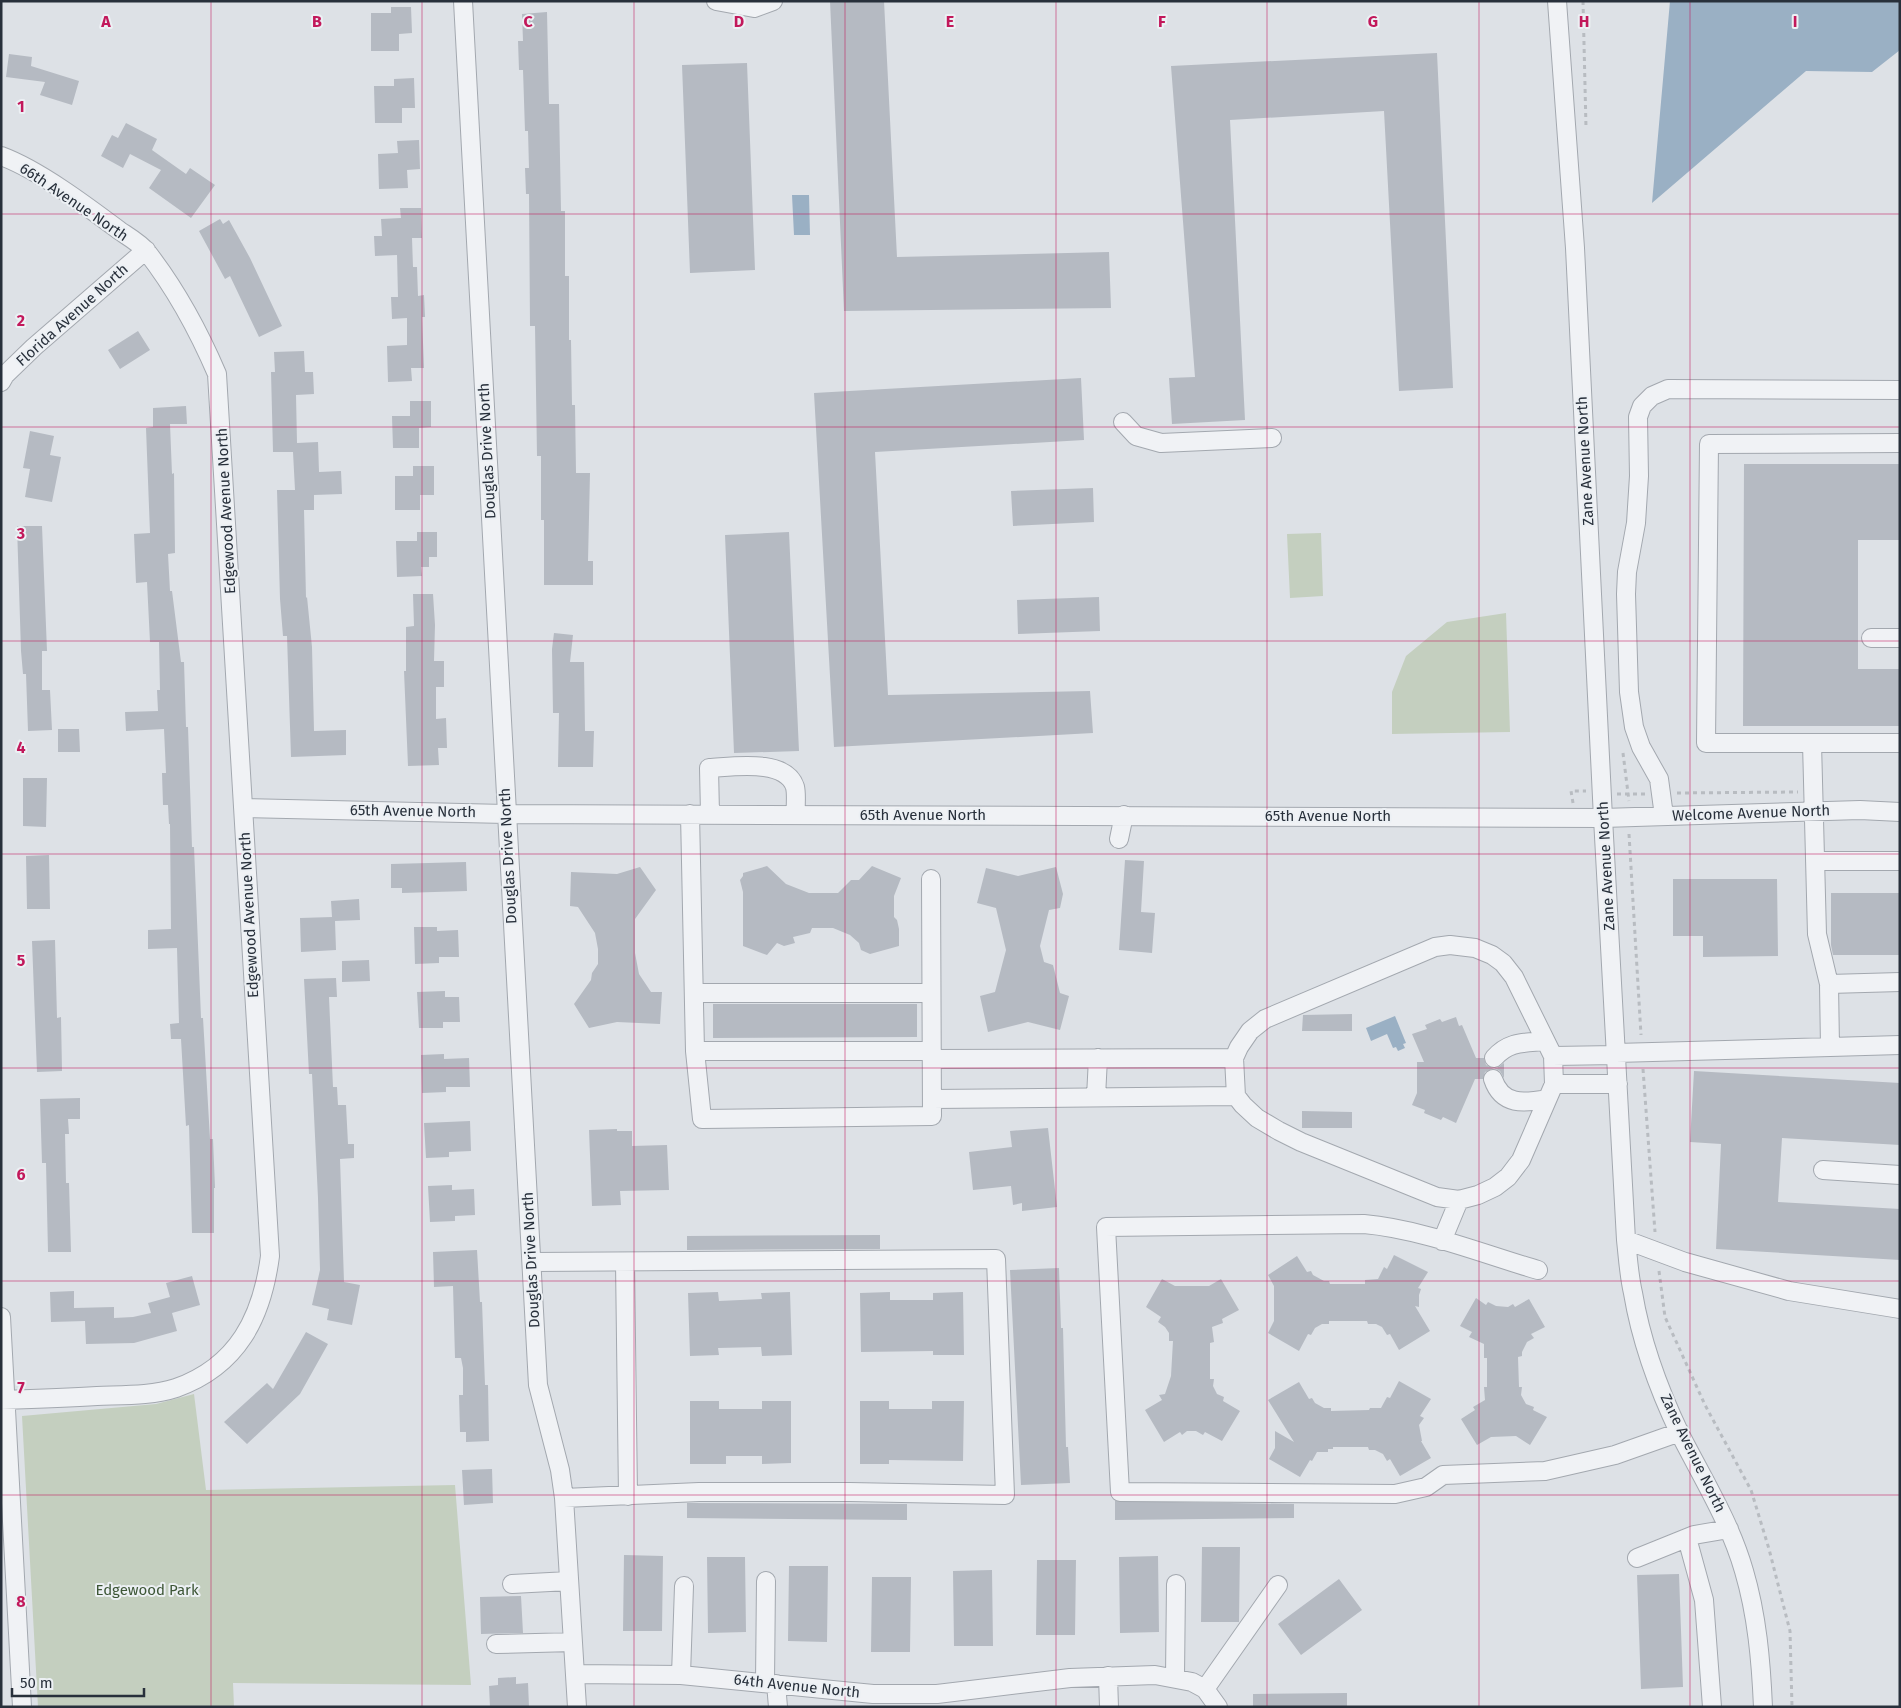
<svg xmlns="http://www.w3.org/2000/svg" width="1901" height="1708" viewBox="0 0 1901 1708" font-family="'Fira Sans',sans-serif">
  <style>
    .green { fill: #c4cfbf }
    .water { fill: #9ab0c4 }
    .building { fill: #b5bac2 }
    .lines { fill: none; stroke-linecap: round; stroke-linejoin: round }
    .minor-casing { stroke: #a3a8af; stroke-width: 20 }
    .path { stroke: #b8bcc1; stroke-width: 3; stroke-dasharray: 4 4; stroke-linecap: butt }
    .minor { stroke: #f0f2f5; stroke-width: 18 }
    .grid { fill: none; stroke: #c2185b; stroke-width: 1; stroke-opacity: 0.55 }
    .labels { text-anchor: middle; stroke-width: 4; stroke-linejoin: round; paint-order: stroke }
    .street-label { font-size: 15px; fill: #28303b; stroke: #ecf0f4 }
    .park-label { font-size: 15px; fill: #3d5636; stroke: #ecf0f4 }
    .grid-label { font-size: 16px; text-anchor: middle; font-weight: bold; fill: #c2185b; stroke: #ecf0f4; stroke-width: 4; stroke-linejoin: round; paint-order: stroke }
  </style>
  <rect width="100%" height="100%" fill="#dde1e6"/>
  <path class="green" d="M1321,533L1323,596L1290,598L1287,534Z
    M1506,613L1510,732L1392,734V692L1406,656L1447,622Z
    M194,1394L206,1490L455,1485L471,1685L233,1683L234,1707H38L22,1416L156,1404Z"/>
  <path class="water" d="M1670,1H1900V50L1872,72L1806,71L1652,203Z
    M792,195H809L810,235H794Z
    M1395,1016L1406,1043L1403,1044L1405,1048L1398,1051L1396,1047L1393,1048L1387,1034L1371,1041L1366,1028Z"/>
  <path class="building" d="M830,1H884L897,257L1109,252L1111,308L844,311Z
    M391,7H411L412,33L399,34V51H371V13H391Z
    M547,12L549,104H559L561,211H565V276H569V340H571L572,405H575L576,473H590L588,561H593V585H544V520H541V456H537L535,326H530L529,194H526L525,168H529L528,131H525L523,70H519L518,41H523L522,14Z
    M1437,53L1453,388L1399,391L1384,111L1230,120L1245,420L1172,424L1169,378L1195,377L1171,66Z
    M9,54L32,57L31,66L79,81L72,105L40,95L45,82L6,77Z
    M747,63L755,270L690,273L682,65Z
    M414,78L415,108H402V123H375L374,86H394V79Z
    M126,123L157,139L152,150L186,174L190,168L215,185L191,218L149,188L161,170L130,154L123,168L101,156L112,135L118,138Z
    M419,140L420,169L407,170L408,188L379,189L378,154L398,153L397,141Z
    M400,208H421L422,238H412L413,267H417L418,296L424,295L425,317H422L424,368H411L412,381L388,382L387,346L407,345V318L392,319L391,297H398L397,255L375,256L374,236H382L381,219L401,218Z
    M220,219L223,224L229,220L250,258L282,326L259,337L230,276L225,279L199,231Z
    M138,331L150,350L120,369L108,350Z
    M304,351L305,372H313L314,394L296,395L297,443L318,442L319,472L341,471L342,494L314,495V510H304L306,598L307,597L312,647L314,731L346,730V755L291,757L287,636H283L280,599L277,490H295L293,452H273L271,372H275L274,352Z
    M1081,378L1084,440L875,452L888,695L1090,691L1093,733L834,747L814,393Z
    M410,401H431V427L419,428V448H393L392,416H410Z
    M186,406L187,424H170L172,474L174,473L175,553L168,554L170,591H172L181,662H184L186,727H188L192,847H194L201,1018H203L210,1139H213L215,1188H214V1233H192L189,1125L186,1126L181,1039H171L170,1024L179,1023L177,948L148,949V930L171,929L170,824H169L168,805H163L162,773H166L164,729L126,731L125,712L158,711L157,690H160L159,642H150L147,582L136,583L134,534L150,533L146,428L153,427V408Z
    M30,431L54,436L50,455L61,457L52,502L25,497L30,469L23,468Z
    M1744,464H1900V540H1858V669H1900V726H1743Z
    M413,466H434V495H420V510H395V476H413Z
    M1093,488L1094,522L1013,526L1011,491Z
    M17,526H42L47,651H42V690H50L52,730L28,731L26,674H23L21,651Z
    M417,532H437V557H429V567H421L422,576L397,577L396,541H417Z
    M789,532L799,751L734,753L725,535Z
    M413,594H433L435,625L434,661H444V687H436V719L446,718L447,748H438L439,765L408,766L404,671H406V627L414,626Z
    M1099,597L1100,631L1018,634L1017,600Z
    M554,633L573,635L570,662H584L585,731H594L593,767H558L559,713H553L552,649Z
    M58,729H79L80,752H58Z
    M23,778H47L46,827L23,826Z
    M49,855L50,909H27L26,856Z
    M1125,860L1144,861L1141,912L1155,913L1152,953L1119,950Z
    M466,862L467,891L402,893V888H391V864Z
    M767,866L786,884L809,893H838L851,880H859L872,866L901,878L894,896V917L897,920L899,929V946L870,954L861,950L859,943L850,935L833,928H812L810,933L793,937L795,943L784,946L777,943L767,955L743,946V892L740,880L743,876V873Z
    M640,867L656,890L635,919V953L639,974L651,992H662L660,1024L617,1022L589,1028L574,1004L591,980L592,973L598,964V949L595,933L578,907L570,906L571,872L617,874Z
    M1056,867L1063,894L1060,908L1049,910L1040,946L1044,962L1053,965L1060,993L1069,996L1060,1030L1028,1022L988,1032L980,996L995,992L1006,950L996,908L977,903L986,868L1018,876Z
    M1673,879H1777L1778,956L1703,957V936H1673Z
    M1831,893H1900V955H1833L1831,945Z
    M359,899L360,920L335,921L336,950L301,952L300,918L332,917L331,901Z
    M414,927H437V931L458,930L459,957H439V963L415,964Z
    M55,940L57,1018L61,1017L62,1071L37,1072L32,941Z
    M369,960L370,981L342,982V961Z
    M336,978L337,997H329L333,1087H337L338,1105H346L348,1144H354V1158L340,1159L344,1282L360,1285L352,1325L327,1320L329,1309L312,1305L320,1270L318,1198L312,1074H309L304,979Z
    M445,991V997H459L460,1022H443V1028H419L417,992Z
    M713,1004H917V1037L713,1038Z
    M1352,1014V1031H1302L1303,1015Z
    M1456,1017L1459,1026L1462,1025L1476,1058H1484L1486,1065L1492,1068H1497L1504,1063V1078L1500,1071L1494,1068L1485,1072L1483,1079H1475L1456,1123L1443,1117L1441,1120L1424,1113L1425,1110L1412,1105L1417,1093V1062H1424L1412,1034L1427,1029L1425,1025L1440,1019L1442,1022Z
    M444,1054V1059L469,1058L470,1087H446V1092L422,1093L421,1055Z
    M1694,1071L1900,1083V1145L1782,1138L1778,1202L1900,1209V1260L1716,1249L1721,1144L1690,1142Z
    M80,1098V1119H68L69,1134H65L66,1183H69L71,1252H48L46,1163H42L40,1099Z
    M1302,1111L1352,1112V1128H1302Z
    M470,1121L471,1151L449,1152V1157L426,1158L424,1123Z
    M1048,1128L1057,1207L1022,1211V1203L1013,1205L1011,1186L973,1190L969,1152L1012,1147L1010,1131Z
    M617,1129V1131H632V1146L667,1145L669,1190L620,1191L621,1205L592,1206L589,1130Z
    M452,1185V1190L474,1189L475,1215L455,1216V1221L430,1222L428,1186Z
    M880,1235V1249L687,1250V1236Z
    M477,1250L480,1302H482L485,1385H488L489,1441L466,1442V1432H460L459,1395H463V1368L461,1358H455L453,1286L434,1287L433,1252Z
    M1394,1255L1428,1272L1418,1288L1421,1289L1419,1295V1307L1415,1306L1430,1331L1399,1350L1390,1334L1387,1335L1382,1327L1376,1324H1368L1367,1321H1329V1324H1322L1315,1328L1311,1335L1308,1334L1299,1351L1268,1333L1274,1321V1286L1268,1275L1297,1256L1307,1272L1311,1271L1313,1275L1324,1281H1329L1330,1284H1365V1280L1378,1279L1384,1267L1387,1269Z
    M1059,1268L1061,1328H1063L1066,1447H1068L1070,1483L1021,1485L1010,1270Z
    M192,1276L200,1305L172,1313L177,1331L134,1343L86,1344L85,1321L51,1322L50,1292L74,1291V1308L114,1307V1318L133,1317L151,1313L148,1303L170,1297L166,1283Z
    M1162,1279L1175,1286H1209L1221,1279L1239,1310L1222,1319L1223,1323L1212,1327L1214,1342L1210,1343V1379H1214L1213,1386L1217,1394L1224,1397L1223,1401L1240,1411L1222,1441L1205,1432L1203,1435L1196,1431H1187L1182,1435L1180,1432L1164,1442L1145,1410L1162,1400L1159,1395L1165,1394L1171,1376L1173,1341H1169V1333L1165,1327L1158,1322L1161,1317L1146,1307Z
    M718,1292L719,1301L762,1299L761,1293L790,1292L792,1355L762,1356L761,1347L718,1348L719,1355L690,1356L688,1293Z
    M890,1292V1300H933V1293L963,1292L964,1355H933V1351L861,1352L860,1293Z
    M1476,1298L1486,1305L1488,1302L1496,1306L1508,1307L1513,1304L1515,1307L1529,1299L1545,1327L1531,1334L1534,1338L1527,1342L1522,1352V1356L1518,1357L1519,1387H1522L1521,1395L1526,1404L1534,1407L1533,1410L1547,1417L1530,1445L1516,1436L1491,1437L1477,1445L1461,1419L1475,1410L1473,1407L1485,1400L1484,1387H1487V1358H1484V1344L1469,1337L1472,1332L1460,1326Z
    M306,1332L328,1344L300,1394L247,1444L224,1422L267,1383L273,1389Z
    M1399,1381L1431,1399L1420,1416L1424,1418L1419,1425L1422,1441H1421L1431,1458L1400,1476L1390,1459L1387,1461L1383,1454L1375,1450H1369L1368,1447H1333V1449H1328V1452H1317L1312,1461L1310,1460L1300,1477L1269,1459L1275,1448V1431L1294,1442L1268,1400L1299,1382L1309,1399L1312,1398L1315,1403L1324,1408H1331V1411L1369,1410L1370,1408H1381L1387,1397L1390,1398Z
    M690,1401H719V1409H762V1401H791V1463L762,1464V1456H726V1464H690Z
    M860,1401H889V1409H932V1401H964L963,1461L889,1460V1464H860Z
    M492,1469L493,1503L464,1505L462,1470Z
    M1115,1501L1294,1504V1518L1115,1520Z
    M687,1503L907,1504V1520L687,1518Z
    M1202,1547H1240L1239,1622H1201Z
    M624,1555L663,1556L662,1631H623Z
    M1158,1556L1159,1632L1120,1633L1119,1557Z
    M707,1557H745L746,1632L708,1633Z
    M1037,1560H1076L1075,1635H1036Z
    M789,1566H828L827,1642L788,1641Z
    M992,1570L993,1646H954L953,1571Z
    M1679,1574L1683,1687L1641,1689L1637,1575Z
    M872,1577H911L910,1652H871Z
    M1339,1579L1362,1610L1301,1655L1278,1624Z
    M521,1596L523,1633L481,1634L480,1597Z
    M516,1677V1684L528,1683L529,1707H490L489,1686L498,1685V1678Z
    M1347,1693V1707H1253V1694Z"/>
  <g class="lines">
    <g class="minor-casing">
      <path id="minor" d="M463,1L538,1385L560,1470L564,1498L577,1707
        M716,1L754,8L773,1
        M1557,1L1575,248L1603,818L1626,1240C1628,1258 1629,1276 1633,1293C1641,1341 1659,1390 1680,1434C1703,1479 1730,1522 1744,1571C1757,1615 1761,1661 1763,1707
        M1,156C39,170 88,207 120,231C129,237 141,244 147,252C175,288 199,332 217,374L270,1256C262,1317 238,1366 176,1388C152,1396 123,1395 97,1396C65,1398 33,1399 1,1400
        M1,382L5,375L34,347L146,250
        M1123,422L1136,436L1161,443L1272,438
        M1900,443L1709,444L1706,743H1900
        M1871,638H1900
        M1812,743L1817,934L1829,984
        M243,808L506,814L1603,818L1860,810L1900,812
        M690,814L695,1051H932
        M710,814L709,768C732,767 786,758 795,787C797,795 795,806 796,815
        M1664,816L1659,779L1641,747L1634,727L1629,692L1626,594L1627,572L1636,523L1639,476L1638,417L1642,406L1652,396L1668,389L1900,390
        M1119,839L1124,815
        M1815,861H1900
        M1450,945L1475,948L1492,955L1503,963L1514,977L1553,1056L1554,1084L1521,1160L1508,1177L1495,1187L1478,1195L1459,1200L1437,1197L1301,1142L1279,1131L1257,1118L1243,1105L1236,1096L1234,1058L1239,1047L1250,1031L1265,1019L1435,947Z
        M694,993H931
        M1830,1047L1900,1045
        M695,1051L702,1119L932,1116L931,879
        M1616,1053L1830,1047L1829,984L1900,982
        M1553,1056L1616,1055
        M1494,1058C1509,1041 1524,1043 1545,1041
        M932,1059L1234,1058
        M1493,1079C1502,1106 1524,1103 1547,1099
        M1554,1084H1618
        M1096,1097L1098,1058
        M932,1099L1236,1096
        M1823,1170L1900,1175
        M1626,1240L1685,1262L1789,1291L1900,1309
        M1442,1241L1459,1200
        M532,1262L996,1259L1005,1495L850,1492H699L564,1498
        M625,1262L628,1496
        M1538,1270C1483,1254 1421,1229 1364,1224L1106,1227L1120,1492L1395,1494L1426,1487L1443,1475L1545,1471L1615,1455L1680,1432
        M1,1317L22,1707
        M1687,1538L1704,1600L1712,1707
        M1637,1558L1694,1535L1729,1529
        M512,1584L569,1581
        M496,1644L573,1642
        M575,1674L681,1675L873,1694H937L1070,1678L1155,1675L1192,1682L1205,1689L1218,1707
        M681,1675L684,1586
        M1108,1676L1109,1707
        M1175,1677L1176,1584
        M765,1682L766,1581
        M776,1684L778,1707
        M1205,1689L1278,1585"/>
    </g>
    <path class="path" d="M1583,1L1586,128
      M1623,753L1629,801
      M1677,793L1798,792
      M1617,794H1646
      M1573,803L1571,791H1586
      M1629,834L1641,1035
      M1643,1069L1655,1232
      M1659,1271L1665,1317L1705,1405L1751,1490L1769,1549L1790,1631L1792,1707"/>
    <use href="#minor" class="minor"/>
  </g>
  <path class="grid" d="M211,1V1707M422,1V1707M634,1V1707M845,1V1707M1056,1V1707M1267,1V1707M1479,1V1707M1690,1V1707M1,214H1900M1,427H1900M1,641H1900M1,854H1900M1,1068H1900M1,1281H1900M1,1495H1900"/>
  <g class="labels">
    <g class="street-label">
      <text transform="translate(74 202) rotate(34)" y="5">66th Avenue North</text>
      <text transform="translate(72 315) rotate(-42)" y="5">Florida Avenue North</text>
      <text transform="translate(487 451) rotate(-93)" y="5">Douglas Drive North</text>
      <text transform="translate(1585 461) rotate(-93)" y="5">Zane Avenue North</text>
      <text transform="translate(226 511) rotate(-93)" y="5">Edgewood Avenue North</text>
      <text transform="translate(413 811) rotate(1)" y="5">65th Avenue North</text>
      <text transform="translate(1751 813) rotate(-2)" y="5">Welcome Avenue North</text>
      <text x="923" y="820">65th Avenue North</text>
      <text x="1328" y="821">65th Avenue North</text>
      <text transform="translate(508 856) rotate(-93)" y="5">Douglas Drive North</text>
      <text transform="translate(1606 866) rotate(-93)" y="5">Zane Avenue North</text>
      <text transform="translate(249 915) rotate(-93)" y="5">Edgewood Avenue North</text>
      <text transform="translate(531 1260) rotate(-93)" y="5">Douglas Drive North</text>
      <text transform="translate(1693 1453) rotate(64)" y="5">Zane Avenue North</text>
      <text transform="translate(797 1686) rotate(6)" y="5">64th Avenue North</text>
    </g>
    <g class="park-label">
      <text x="147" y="1595">Edgewood Park</text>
    </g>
  </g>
  <g class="grid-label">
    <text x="106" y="27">A</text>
    <text x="317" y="27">B</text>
    <text x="528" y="27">C</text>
    <text x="739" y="27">D</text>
    <text x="950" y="27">E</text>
    <text x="1162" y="27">F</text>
    <text x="1373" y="27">G</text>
    <text x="1584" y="27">H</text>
    <text x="1795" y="27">I</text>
    <text x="21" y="112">1</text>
    <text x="21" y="326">2</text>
    <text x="21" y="539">3</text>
    <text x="21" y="753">4</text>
    <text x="21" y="966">5</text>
    <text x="21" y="1180">6</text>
    <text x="21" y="1393">7</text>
    <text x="21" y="1607">8</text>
  </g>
  <rect width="1901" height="1708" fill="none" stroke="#28303b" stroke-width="5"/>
  <path d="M12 1688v8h132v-8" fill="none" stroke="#28303b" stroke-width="2.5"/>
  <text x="20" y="1688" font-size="15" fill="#28303b" stroke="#ecf0f4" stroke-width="4" paint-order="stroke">50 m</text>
</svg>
